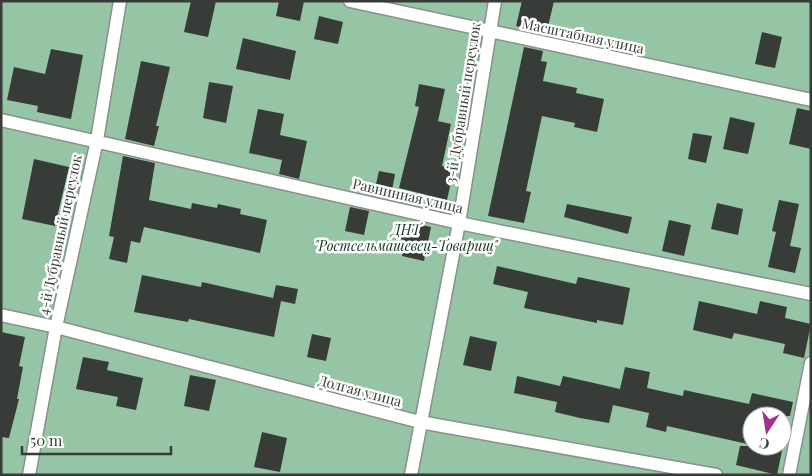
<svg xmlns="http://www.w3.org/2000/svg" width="812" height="476" viewBox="0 0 812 476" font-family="'Playfair Display',serif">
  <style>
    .green { fill: #95c5a4; fill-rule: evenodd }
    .building { fill: #373c38 }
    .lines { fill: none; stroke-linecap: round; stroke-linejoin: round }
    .lane-casing { stroke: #8a908c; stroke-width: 15 }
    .lane { stroke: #fff; stroke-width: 12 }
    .labels { text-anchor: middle; stroke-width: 5; stroke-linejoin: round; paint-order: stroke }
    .street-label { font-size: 14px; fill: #383b39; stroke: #fff }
    .park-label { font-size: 14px; font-style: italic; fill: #133521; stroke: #fff }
  </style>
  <rect width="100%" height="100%" fill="#dbe1dd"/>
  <path class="green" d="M1,1H811V475H1ZM752,416H782V446H752Z"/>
  <path class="building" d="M191,1H216L208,37L184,32Z
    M279,1H304L300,21L276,16Z
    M522,1H554L546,35L516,26Z
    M319,16L343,22L338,44L314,39Z
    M762,32L782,37L775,68L755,64Z
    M243,38L296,51L290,80L236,69Z
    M524,47L543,51L541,61L547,62L543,81L577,88L576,93L604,99L597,132L574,127L575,123L542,116L526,191L531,192L524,223L488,216Z
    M51,49L83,55L71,119L37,112L38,106L7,100L14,67L45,74Z
    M141,61L170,67L156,126H159L154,146L125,139Z
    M209,82L233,86L226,123L203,118Z
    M419,84L445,89L438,121L451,124L442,166L454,169L447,200L399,188L419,107L415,106Z
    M797,108L811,111V149L789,144Z
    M258,109L284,114L280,135L307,141L299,179L279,174L282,160L249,153Z
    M730,117L755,123L748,154L723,149Z
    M693,133L712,136L706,163L688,159Z
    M123,156L155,163L149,200L191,209L192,203L217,208L218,204L241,209L240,214L267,220L260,253L144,227L140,243L131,241L127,263L109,259L114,237L109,236Z
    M34,159L69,167L55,226L22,219Z
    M379,171L395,174L391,196L374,193Z
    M779,200L799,204L790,246L801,248L795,273L768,267L776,232L772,231Z
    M717,203L743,209L738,235L711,229Z
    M567,204L632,217L628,234L564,217Z
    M350,207L369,211L364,235L345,231Z
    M669,220L691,225L684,256L662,251Z
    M403,221L431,227L424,261L402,256L405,240L399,239Z
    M497,266L576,284L578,277L630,288L623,325L597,320V323L524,308L528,292L493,284Z
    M142,275L201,287L202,282L273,298L276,285L298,289L295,304L281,301L274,337L189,319L188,322L134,312Z
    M699,301L757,314L760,301L787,307L785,318L811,324L804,358L783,353L785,344L734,333L732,339L693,330Z
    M1,332L25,337L19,366L23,367L17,399H19L9,438L1,437Z
    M312,334L331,338L326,361L307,357Z
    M470,336L497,342L491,371L463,365Z
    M83,357L109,362L107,370L143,378L136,410L116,406L118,397L76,389Z
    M625,367L650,372L647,388L683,396L684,390L749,404L752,393L793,402L790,416H752V445L667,426L666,432L646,427L649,413L613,405L609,423L580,418L555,412L557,402L514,393L517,376L560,386L563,376L620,389Z
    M190,375L216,380L209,411L184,406Z
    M262,432L287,438L280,472L254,467Z
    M740,446H783L777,475L736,465Z"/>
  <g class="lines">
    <g class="lane-casing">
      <path id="lane" d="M350,1L811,100
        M1,120L459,223L811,294
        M1,315L56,327L420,422L716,475
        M29,475L56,327L97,140L120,1
        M411,475L459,223L495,1
        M789,475L811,363"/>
    </g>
    <use href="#lane" class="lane"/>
  </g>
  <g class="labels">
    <g class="street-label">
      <text transform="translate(583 36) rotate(12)" y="5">Масштабная улица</text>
      <text transform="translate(463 103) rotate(-81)" y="5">3-й Дубравный переулок</text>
      <text transform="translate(408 196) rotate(13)" y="5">Равнинная улица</text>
      <text transform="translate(60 235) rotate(-78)" y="5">4-й Дубравный переулок</text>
      <text transform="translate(360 391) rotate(15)" y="5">Долгая улица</text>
    </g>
    <g class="park-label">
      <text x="406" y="235">ДНТ<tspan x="406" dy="16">"Ростсельмашевец-Товарищ"</tspan></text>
    </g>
  </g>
  <rect width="812" height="476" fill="none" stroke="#383b39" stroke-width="5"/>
  <g transform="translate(767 431) rotate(192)"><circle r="24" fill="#ffffff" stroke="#afb1b0"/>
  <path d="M0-4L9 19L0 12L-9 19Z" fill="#a13290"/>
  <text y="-8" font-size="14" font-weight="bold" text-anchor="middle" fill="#383b39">С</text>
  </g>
  <path d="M22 446v8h149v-8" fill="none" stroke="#383b39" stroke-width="2.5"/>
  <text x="30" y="446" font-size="15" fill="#383b39" stroke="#ffffff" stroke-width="4" paint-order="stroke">50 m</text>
</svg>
